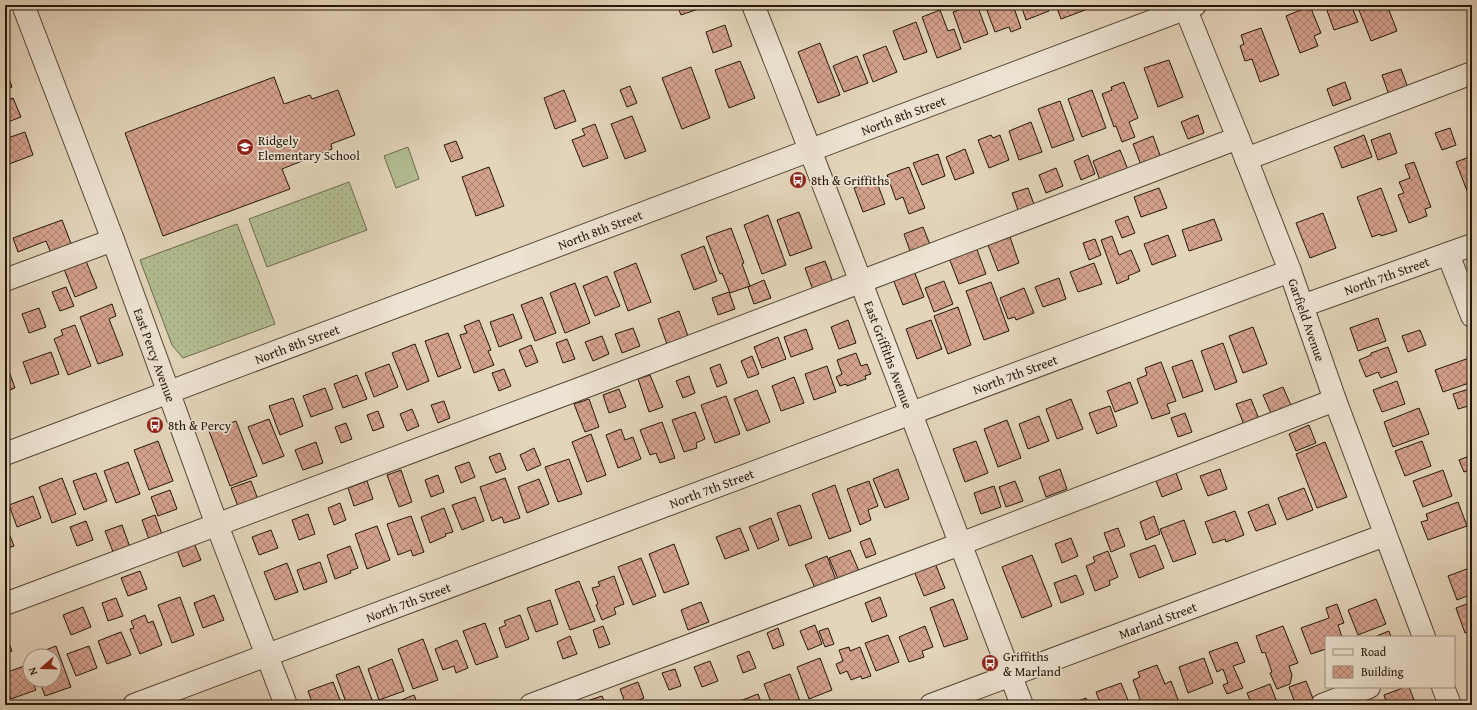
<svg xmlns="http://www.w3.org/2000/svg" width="1477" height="710" viewBox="0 0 1477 710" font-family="'Gentium Book Plus',serif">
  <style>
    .grass { fill: url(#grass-dots); stroke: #6b6a4d }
    .pitch { fill: #b2bd91; stroke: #6b6a4d }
    .building { fill: url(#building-cross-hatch); stroke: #241709 }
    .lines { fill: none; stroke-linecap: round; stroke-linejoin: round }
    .minor-casing { stroke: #544635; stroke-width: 24 }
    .minor { stroke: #ede3d2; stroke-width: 22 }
    .labels { text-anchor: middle; stroke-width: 3.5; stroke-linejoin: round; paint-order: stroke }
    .street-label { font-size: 13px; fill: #241709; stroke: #ede3d2 }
    .poi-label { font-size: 13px; fill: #241709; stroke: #ede3d2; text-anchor: start }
  </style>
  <defs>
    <pattern id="grass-dots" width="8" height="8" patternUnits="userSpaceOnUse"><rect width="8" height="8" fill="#b2bd91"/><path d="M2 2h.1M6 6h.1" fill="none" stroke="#99a27c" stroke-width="1.8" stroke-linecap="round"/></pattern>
    <pattern id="building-cross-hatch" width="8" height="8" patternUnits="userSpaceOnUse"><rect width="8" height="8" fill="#d4a18d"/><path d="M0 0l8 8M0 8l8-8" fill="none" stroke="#ac8271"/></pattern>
  </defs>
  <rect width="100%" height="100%" fill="#e3d4ba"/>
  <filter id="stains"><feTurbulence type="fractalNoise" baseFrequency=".005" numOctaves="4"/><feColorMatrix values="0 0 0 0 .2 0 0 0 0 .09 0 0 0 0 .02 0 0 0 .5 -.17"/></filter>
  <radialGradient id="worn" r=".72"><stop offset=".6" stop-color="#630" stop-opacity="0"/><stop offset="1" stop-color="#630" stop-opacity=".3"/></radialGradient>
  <path class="grass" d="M349,182L367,230L267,267L249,219Z
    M237,224L275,324L183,358L172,345L140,260Z"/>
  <path class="pitch" d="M408,147L419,179L396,188L384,156Z"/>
  <path class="building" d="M677,5H706L707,6L681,15Z
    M973,5H977L988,34L964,43L953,12Z
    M985,5H1013L1021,28L1011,32L1009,27L995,32Z
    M1021,5H1047L1049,11L1026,20Z
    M1056,5H1083L1085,10L1061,19Z
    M1325,5H1351L1358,22L1334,30Z
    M1357,5H1387L1397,31L1371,41Z
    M1310,6L1321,33L1314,36L1318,46L1300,53L1286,16Z
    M940,10L948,31L954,29L961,49L937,58L922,17Z
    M916,22L927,52L904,60L893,31Z
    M725,25L732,46L713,53L706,32Z
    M1261,28L1279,75L1260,82L1252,59L1245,61L1240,46L1244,44L1241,35Z
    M820,43L840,95L818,103L798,52Z
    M886,46L897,72L873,82L863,55Z
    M857,56L868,83L844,92L833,66Z
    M1169,60L1183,97L1158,107L1144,68Z
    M740,61L755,98L729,108L715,70Z
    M691,67L710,118L682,129L662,78Z
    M5,68L12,87L5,89Z
    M1401,69L1408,88L1389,95L1382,75Z
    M274,77L284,104L310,95L312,99L338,90L355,135L331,144L332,149L282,169L290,189L163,236L125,133Z
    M1124,82L1138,118L1129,122L1135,137L1122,142L1116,126L1114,127L1102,94L1112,90L1111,87Z
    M1345,82L1351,99L1333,106L1327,89Z
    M630,86L637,103L627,107L620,90Z
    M564,90L576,121L555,129L544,98Z
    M1092,90L1106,128L1082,137L1068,99Z
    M13,98L21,117L5,123V101Z
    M1060,101L1074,140L1052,148L1038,109Z
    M1198,115L1204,133L1188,139L1181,122Z
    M632,116L646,151L625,159L611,124Z
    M1031,122L1042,152L1019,160L1009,131Z
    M595,124L608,158L583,167L572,140L585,135L582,129Z
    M1450,128L1456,145L1442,150L1435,133Z
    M25,132L33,155L9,164L5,154V139Z
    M1390,133L1397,153L1378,160L1371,140Z
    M991,135L993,138L1000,135L1009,160L989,168L978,140Z
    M1364,135L1372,157L1342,168L1334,147Z
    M1153,136L1161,158L1141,165L1133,144Z
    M456,141L463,158L451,162L444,145Z
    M965,149L974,173L955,180L946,157Z
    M1120,150L1129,172L1101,183L1093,161Z
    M938,154L945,176L922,185L913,163Z
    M1088,155L1095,174L1081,180L1074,161Z
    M1469,157L1472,162V204L1456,162Z
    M1414,162L1431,207L1425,209L1427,216L1409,223L1398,195L1404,193L1399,182L1410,178L1405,165Z
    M489,167L504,206L476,216L462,177Z
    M909,167L925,208L909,214L903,197L896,200L887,175Z
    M1056,168L1063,186L1046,193L1039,175Z
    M876,180L885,204L863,212L854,188Z
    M1028,188L1035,207L1019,213L1012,193Z
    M1159,188L1167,208L1141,217L1134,197Z
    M1381,188L1397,231L1381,236L1380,234L1372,237L1357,197Z
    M799,212L812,248L790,256L777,220Z
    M1323,213L1336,248L1310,258L1296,223Z
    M768,215L786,265L762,274L744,225Z
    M1128,216L1135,233L1122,238L1115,221Z
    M1214,219L1222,240L1189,251L1182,230Z
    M62,220L72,246L51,253L46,241L18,252L13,238Z
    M923,227L931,247L911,254L904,234Z
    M731,228L744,263L742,264L750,286L730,293L722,273L720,274L706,237Z
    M1168,235L1176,256L1152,265L1144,244Z
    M1112,236L1119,255L1131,250L1140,271L1128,276L1129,279L1117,284L1101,240Z
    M1010,237L1019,263L998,271L988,245Z
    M1095,239L1101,255L1089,260L1083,243Z
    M704,246L717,281L694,290L681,255Z
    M976,247L986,274L959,284L949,258Z
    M86,261L97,288L75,297L64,269Z
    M825,261L833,282L813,290L805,268Z
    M636,263L651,302L628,311L614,272Z
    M1094,263L1102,284L1078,292L1070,272Z
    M914,271L924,297L903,305L893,279Z
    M607,276L620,306L595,316L583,286Z
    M1059,278L1066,299L1043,307L1035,287Z
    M764,280L771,298L754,304L748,287Z
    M944,281L953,304L934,312L925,288Z
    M991,282L1009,331L984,340L966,291Z
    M575,283L590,323L565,333L550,293Z
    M66,287L74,306L60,311L52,292Z
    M1024,288L1034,313L1016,320L1015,317L1008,319L1000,298Z
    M729,292L735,309L718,315L712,298Z
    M542,297L556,333L535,341L521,305Z
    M112,304L116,316L109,319L123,355L98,364L80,317Z
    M958,307L971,345L948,354L934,316Z
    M39,308L46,327L29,333L22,314Z
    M679,311L689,339L668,347L658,319Z
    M513,314L522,338L499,347L490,322Z
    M1378,318L1386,341L1358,351L1350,328Z
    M479,320L491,350L488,351L494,365L474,373L460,335L467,333L464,326Z
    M848,320L856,343L839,349L831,327Z
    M931,320L942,349L917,359L906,329Z
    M75,325L91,366L68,375L54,339L63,335L61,330Z
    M1253,327L1267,364L1243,373L1229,336Z
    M633,328L640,346L622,353L615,334Z
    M806,329L813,349L791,357L784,337Z
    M1420,330L1426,345L1408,352L1402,336Z
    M448,333L461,368L438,377L425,341Z
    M602,336L609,354L593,361L585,342Z
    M778,337L786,359L762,368L754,347Z
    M567,339L575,359L563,363L556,343Z
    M1223,343L1237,382L1215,390L1201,351Z
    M415,344L429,381L407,390L392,353Z
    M531,345L538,362L526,367L519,350Z
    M1388,347L1397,372L1381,378L1378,372L1366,377L1359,360L1371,355V353Z
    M51,352L59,374L31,384L23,362Z
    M856,353L861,366L867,364L871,374L865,376L866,379L847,386L846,384L840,386L836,377L842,374L837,360Z
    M752,356L759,374L748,378L741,361Z
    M1469,358L1472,367V382L1443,392L1435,370Z
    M5,360L15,388L5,392Z
    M1192,360L1203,391L1183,398L1172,367Z
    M1161,362L1176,401L1167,404L1170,413L1152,419L1137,379L1147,375L1145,368Z
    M389,364L398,387L374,397L365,373Z
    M720,364L727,383L717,387L710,368Z
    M827,366L836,392L814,400L805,374Z
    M504,369L511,386L499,391L492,373Z
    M357,375L367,399L343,408L334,384Z
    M650,375L663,407L649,412L638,379Z
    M689,376L695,393L683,398L676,381Z
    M794,377L804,403L781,411L772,386Z
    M1397,381L1405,404L1382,412L1373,390Z
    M1130,382L1138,403L1115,412L1107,391Z
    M1283,387L1293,410L1273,418L1263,395Z
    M325,388L333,409L311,417L303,396Z
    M1472,388V405L1458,409L1453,394Z
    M619,389L626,407L609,413L603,395Z
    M757,390L770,422L747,431L734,399Z
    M726,396L740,434L715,443L701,405Z
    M293,398L303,426L280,435L269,406Z
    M589,399L599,427L585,432L574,404Z
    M1071,399L1083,429L1057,439L1046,409Z
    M1251,399L1259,419L1244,425L1236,404Z
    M444,401L450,418L438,423L431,405Z
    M1110,406L1117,426L1097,434L1089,413Z
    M1419,408L1429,434L1393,447L1384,422Z
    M412,409L419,426L407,431L400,414Z
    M378,411L384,427L373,431L367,415Z
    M695,412L705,439L696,443L697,448L684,452L672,420Z
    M1185,413L1192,432L1178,437L1171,418Z
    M1039,416L1049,441L1028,449L1019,424Z
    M269,419L284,456L263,464L248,427Z
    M1007,420L1021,458L998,467L984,429Z
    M236,421L257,476L230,486L209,431Z
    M662,422L675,458L660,463L656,453L650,455L640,430Z
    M346,423L352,439L341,443L335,427Z
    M1309,425L1316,443L1296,451L1289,434Z
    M621,429L625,440L633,437L641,459L618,468L606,435Z
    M591,434L606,475L587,482L572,442Z
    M158,441L173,481L149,490L134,450Z
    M976,441L988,473L965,482L953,449Z
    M1422,441L1431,466L1405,476L1395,451Z
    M316,442L323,463L303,470L295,450Z
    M1325,442L1347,497L1317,508L1296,454Z
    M534,448L541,465L527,471L520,455Z
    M500,453L506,469L496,473L489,457Z
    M1472,455V469L1464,472L1459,460Z
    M569,459L582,494L558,502L545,467Z
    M128,462L140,494L116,503L104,471Z
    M469,462L475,477L461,483L455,467Z
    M898,469L909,499L885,508L873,479Z
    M1060,469L1067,489L1046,497L1039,477Z
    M1220,469L1227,489L1208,496L1200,476Z
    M401,470L412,502L399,507L387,475Z
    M1175,470L1182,489L1162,497L1155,478Z
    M1443,470L1452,496L1423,507L1413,481Z
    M96,473L107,501L84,510L73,481Z
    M438,475L444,492L431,497L425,480Z
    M62,478L76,514L52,523L39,487Z
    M505,478L520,518L504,523L502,517L492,521L480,487Z
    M539,479L549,504L527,513L518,487Z
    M251,481L259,502L239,509L231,488Z
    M367,481L373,499L354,506L348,488Z
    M869,481L878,506L868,510L871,520L860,525L847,489Z
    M1015,481L1023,501L1006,507L999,487Z
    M835,485L851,531L829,539L812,494Z
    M994,486L1001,507L981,514L974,493Z
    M1304,488L1313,510L1287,520L1278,498Z
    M170,490L177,509L158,516L151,497Z
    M33,496L41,518L17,527L9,505Z
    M475,497L484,521L462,530L452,505Z
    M1458,502L1467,526L1428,540L1421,522L1428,520L1426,514Z
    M340,503L346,520L334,525L328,508Z
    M1268,504L1276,524L1256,531L1248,512Z
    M800,505L812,538L789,546L777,513Z
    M444,508L453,532L445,534L446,536L430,543L421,517Z
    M1235,511L1244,535L1226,542L1225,539L1213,543L1205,522Z
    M308,514L315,534L299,540L292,520Z
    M155,515L163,537L150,542L142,520Z
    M411,516L424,552L413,556L411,550L398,555L387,524Z
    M1154,516L1160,534L1146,540L1140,522Z
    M771,518L779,540L758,549L749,527Z
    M1184,520L1196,554L1173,562L1160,529Z
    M86,521L93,540L77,546L70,527Z
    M5,523L14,546L5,549Z
    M122,525L131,550L115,557L105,531Z
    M377,526L390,560L367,569L355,534Z
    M740,528L749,550L725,559L716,537Z
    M1118,528L1125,546L1111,552L1104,533Z
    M271,530L278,548L259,555L252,537Z
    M870,538L876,554L866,558L860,542Z
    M1071,538L1078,556L1062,563L1055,544Z
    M194,543L201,560L183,567L177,550Z
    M674,544L689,584L664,593L649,554Z
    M1155,545L1164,568L1139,578L1130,554Z
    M350,546L358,568L350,571L351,573L335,579L327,555Z
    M850,550L859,571L838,579L829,558Z
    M1108,551L1118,577L1109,581L1110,585L1095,591L1086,566L1095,562L1093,557Z
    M1032,555L1052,606L1022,618L1002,567Z
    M827,556L836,580L815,588L805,565Z
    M641,558L656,596L633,605L618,567Z
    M320,562L327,582L304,590L297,570Z
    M287,563L298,592L275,600L264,572Z
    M935,563L945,588L924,596L914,571Z
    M1472,567V594L1457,600L1448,576Z
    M140,571L147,589L128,596L121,578Z
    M1076,575L1084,594L1061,603L1054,583Z
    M614,576L624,604L614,608L616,614L602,620L596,605L598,604L592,588L600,586L598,582Z
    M579,581L595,621L570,630L555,590Z
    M214,595L224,620L203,628L194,603Z
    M180,597L194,635L172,643L158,605Z
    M880,597L887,616L872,622L865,603Z
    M116,598L123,616L108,621L102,603Z
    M953,599L968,639L944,647L930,608Z
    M1376,599L1386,624L1358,635L1348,610Z
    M550,600L558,624L536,632L527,608Z
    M701,602L709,622L688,630L681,610Z
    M1472,602V631L1465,633L1456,608Z
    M1337,604L1344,623L1338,625L1342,637H1326V649L1311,654L1301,628L1329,618L1326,608Z
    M83,607L91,627L71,635L63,615Z
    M145,615L148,623L153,621L162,645L140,654L130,629L134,628L131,621Z
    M520,615L529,639L506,648L499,628L506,625L504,621Z
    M485,623L498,657L476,665L463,631Z
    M815,625L822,644L808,650L800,631Z
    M603,626L610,644L599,648L593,630Z
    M925,626L933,647L922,651L924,657L909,662L899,637Z
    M1283,626L1298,663L1289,666L1292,675L1290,684L1277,689L1270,673L1272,672L1265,652L1262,653L1256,636Z
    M778,628L784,645L773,649L767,633Z
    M828,628L834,644L825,647L819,631Z
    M1389,631L1391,637H1374Z
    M121,632L131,655L107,664L98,641Z
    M5,633L12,651L5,653Z
    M888,635L899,662L876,671L865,643Z
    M570,636L577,654L563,659L557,642Z
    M423,639L438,680L413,689L398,649Z
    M457,640L468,668L456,673L454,666L443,670L435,649Z
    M1237,642L1245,662L1233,666L1243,688L1227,694L1223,685L1228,683L1223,669L1217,672L1209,652Z
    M56,646L71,687L45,696L39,680H54V656H30Z
    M89,646L97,668L76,676L67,654Z
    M849,647L850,651L860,647L871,676L862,679L861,676L851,680L847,671L840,674L836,664L843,661L839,650Z
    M749,651L756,668L743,673L737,656Z
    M820,658L832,690L809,699L797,667Z
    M1204,658L1213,683L1188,693L1179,667Z
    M392,659L404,691L379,700L368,669Z
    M710,661L718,681L702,687L694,667Z
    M27,665L30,674V680H32L36,690L11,699L5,683V673Z
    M1157,665L1165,684L1171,681L1180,705H1142L1133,680L1140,677L1138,672Z
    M359,666L374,705H347L336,675Z
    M675,669L681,686L669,690L662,673Z
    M790,674L801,704L772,705L764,684Z
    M1306,681L1314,701L1304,705H1296L1289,687Z
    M333,682L342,705H313L308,691Z
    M638,682L644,698L626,705L620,689Z
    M1121,683L1130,705H1101L1096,692Z
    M1270,684L1278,705H1252L1247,693Z
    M1405,687H1409L1416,705H1387L1384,695Z
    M758,694L762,705H732V704Z
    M414,695L418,705H401L399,701Z
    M602,696L606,705H589L587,701Z
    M1086,698L1089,705H1067Z"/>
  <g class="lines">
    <g class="minor-casing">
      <g id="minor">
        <path id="s1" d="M23,5L113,240L217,525L286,705"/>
        <path id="s2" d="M753,5C846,237 932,472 1022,705"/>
        <path id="s3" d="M1184,5L1238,138L1290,271L1335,400L1424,637"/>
        <path d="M1246,159L1472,73"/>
        <path d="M1448,254L1472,316"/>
        <path d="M5,280L113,240"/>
        <path id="s4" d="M1302,306L1472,245"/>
        <path id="s5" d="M5,454L1195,5"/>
        <path d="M5,604L587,386L1238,138"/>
        <path d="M1443,687L1450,705"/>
        <path id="s6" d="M134,705L1290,271"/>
        <path d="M531,705L947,549L1335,400"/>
        <path id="s7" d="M931,705L1385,535"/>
        <path d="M1322,705L1369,687"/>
      </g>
    </g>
    <use href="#minor" class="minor"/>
  </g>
  <defs>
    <g id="school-disc" transform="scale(0.9)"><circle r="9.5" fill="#8f2418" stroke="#ede3d2"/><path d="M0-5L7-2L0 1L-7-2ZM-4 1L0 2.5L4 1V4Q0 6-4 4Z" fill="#fff"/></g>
    <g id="bus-disc" transform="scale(0.9)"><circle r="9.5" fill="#8f2418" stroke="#ede3d2"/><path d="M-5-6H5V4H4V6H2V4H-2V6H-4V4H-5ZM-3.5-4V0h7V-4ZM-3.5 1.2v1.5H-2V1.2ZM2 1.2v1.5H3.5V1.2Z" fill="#fff"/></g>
  </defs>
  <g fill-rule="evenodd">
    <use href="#school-disc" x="245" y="147"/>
    <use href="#bus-disc" x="798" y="180"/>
    <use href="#bus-disc" x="155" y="425"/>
    <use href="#bus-disc" x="990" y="663"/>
  </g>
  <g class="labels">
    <g class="street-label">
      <text dy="5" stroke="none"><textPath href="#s5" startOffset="960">North 8th Street</textPath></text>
      <text dy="5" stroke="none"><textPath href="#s5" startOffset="636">North 8th Street</textPath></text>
      <text dy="5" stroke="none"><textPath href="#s4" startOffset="90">North 7th Street</textPath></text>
      <text dy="5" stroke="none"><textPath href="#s3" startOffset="338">Garfield Avenue</textPath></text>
      <text dy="5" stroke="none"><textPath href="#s5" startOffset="312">North 8th Street</textPath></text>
      <text dy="5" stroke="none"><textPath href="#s1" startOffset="374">East Percy Avenue</textPath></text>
      <text dy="5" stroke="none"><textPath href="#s2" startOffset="375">East Griffiths Avenue</textPath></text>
      <text dy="5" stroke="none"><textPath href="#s6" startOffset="941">North 7th Street</textPath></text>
      <text dy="5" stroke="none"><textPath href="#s6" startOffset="617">North 7th Street</textPath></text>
      <text dy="5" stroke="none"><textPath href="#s6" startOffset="293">North 7th Street</textPath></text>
      <text dy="5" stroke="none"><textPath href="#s7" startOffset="242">Marland Street</textPath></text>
    </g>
    <g class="poi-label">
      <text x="258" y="145">Ridgely<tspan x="258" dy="15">Elementary School</tspan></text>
      <text x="811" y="185">8th &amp; Griffiths</text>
      <text x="168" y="430">8th &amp; Percy</text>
      <text x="1003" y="661">Griffiths<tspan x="1003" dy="15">&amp; Marland</tspan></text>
    </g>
  </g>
  <rect width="1477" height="710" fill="none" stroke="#e3d4ba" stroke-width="20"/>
  <rect x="6" y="6" width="1465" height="698" fill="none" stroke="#241709" stroke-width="2"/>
  <rect x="10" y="10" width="1457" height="690" fill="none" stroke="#241709"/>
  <rect x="1325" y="636" width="130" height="52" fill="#ede3d2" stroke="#9d9182"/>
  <rect x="1333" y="649" width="20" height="6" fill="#ede3d2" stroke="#9d9182"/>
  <text x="1361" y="656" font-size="12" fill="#241709">Road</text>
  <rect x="1333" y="666" width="20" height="12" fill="url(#building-cross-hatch)" stroke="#9d9182"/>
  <text x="1361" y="676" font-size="12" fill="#241709">Building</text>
  <g transform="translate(42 668) rotate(250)"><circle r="19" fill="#ede3d2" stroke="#9d9182"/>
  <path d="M0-3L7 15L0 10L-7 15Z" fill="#8f2418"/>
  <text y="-6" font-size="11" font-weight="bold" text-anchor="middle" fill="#241709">N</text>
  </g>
  <rect width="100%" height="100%" filter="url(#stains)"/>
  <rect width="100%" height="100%" fill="url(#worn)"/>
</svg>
